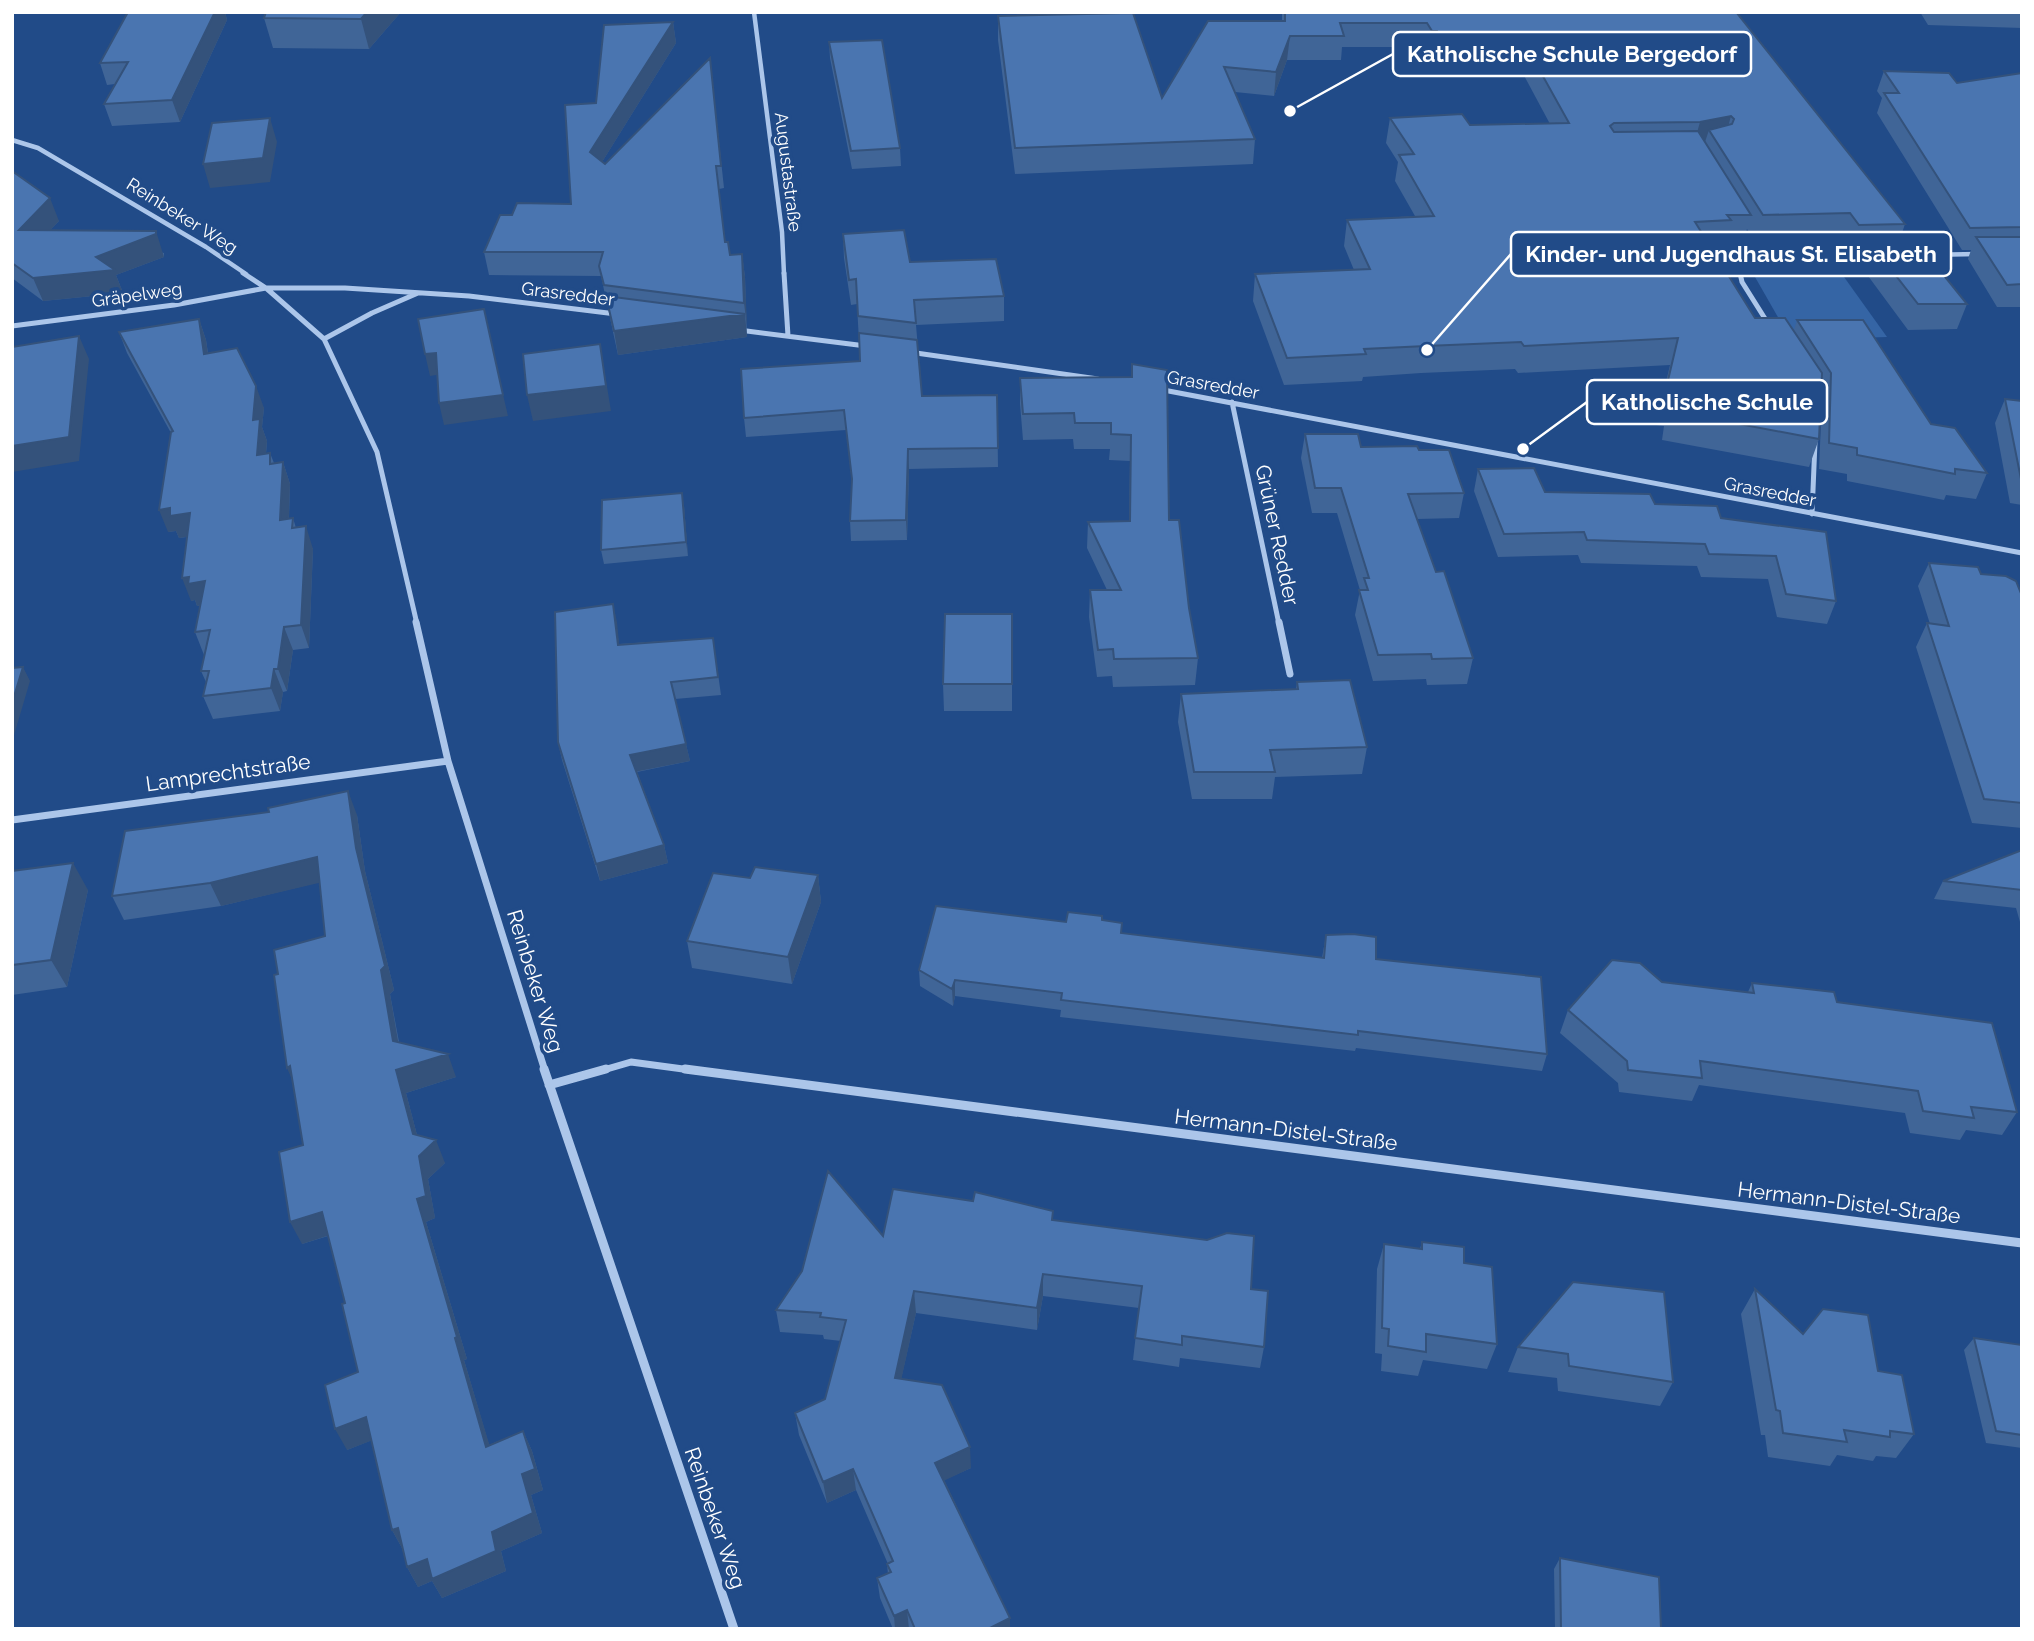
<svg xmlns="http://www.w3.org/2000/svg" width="2034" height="1641" viewBox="0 0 2034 1641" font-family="Raleway,sans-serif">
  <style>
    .green { fill: #3565a5 }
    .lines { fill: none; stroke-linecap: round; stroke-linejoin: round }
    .street-far3 { stroke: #acc6ea; stroke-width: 4.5 }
    .street-far2 { stroke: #acc6ea; stroke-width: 5 }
    .street-far1 { stroke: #acc6ea; stroke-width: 7 }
    .street { stroke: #acc6ea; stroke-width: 9 }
    .wall { fill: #406597 }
    .shaded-wall { fill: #34527b }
    .building { fill: #4a75b0; stroke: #34527b; stroke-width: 2 }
    .labels { text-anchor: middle; stroke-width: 7; stroke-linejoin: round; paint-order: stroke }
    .far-street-label { font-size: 18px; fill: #fff; stroke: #214b88 }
    .street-label { font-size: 21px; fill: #fff; stroke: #214b88 }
    .leader { fill: none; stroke: #fff; stroke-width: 2.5 }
    .callout-dot { fill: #fff; stroke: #214b88; stroke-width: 2.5 }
    .callout { fill: #214b88; stroke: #fff; stroke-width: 2.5 }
    .callout-label { font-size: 23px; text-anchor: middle; font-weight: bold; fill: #fff }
  </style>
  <rect width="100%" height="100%" fill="#214b88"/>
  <path class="green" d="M1834,263L1887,337L1791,340L1755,277L1760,269L1780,264Z"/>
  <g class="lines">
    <path class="street-far3" d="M754,12L782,232L784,274
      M12,140L38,148L206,247L246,274
      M1741,228L1759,257
      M1921,255L1979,254
      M1741,274L1739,264L1759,257L1867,256"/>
    <path class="street-far2" d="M243,273L266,288L324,339L377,452L417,624
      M784,273L788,336
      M1740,273L1742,282L1769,325
      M12,326L174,305L266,288H345L469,296L616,314
      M739,330L866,346
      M324,339L372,313L418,293
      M909,352L1098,379
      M1158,389L2022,553
      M1232,402L1279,624
      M1812,514L1815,442"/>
    <path class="street-far1" d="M416,622L448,761L545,1071
      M1279,622L1290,674
      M12,820L448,761
      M600,1071L631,1062L698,1071"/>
    <path class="street" d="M544,1069L734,1629
      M685,1069L2022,1243
      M549,1085L606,1069"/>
  </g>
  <path class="wall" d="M128,12H225L227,20L180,122L112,126L104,104L115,84L107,85L100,63Z
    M401,12L369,49L273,48L264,18Z
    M1282,12H1736L1905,224L1901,236L1967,304L1957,329L1908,330L1857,261L1860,251H1850L1841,239L1755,241L1747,229L1743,241H1725L1723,247H1711L1755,318L1794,330L1797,320L1931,424L1987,473L1976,499L1946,495L1944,500L1847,481V474L1819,469L1822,398L1821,396L1819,439L1809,467L1662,440L1664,426L1656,425L1670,365L1518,373L1515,369L1421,373L1363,377L1362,381L1284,385L1253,301L1255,274L1354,270L1344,246L1347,220L1415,216L1395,181L1398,162L1386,143L1390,118L1470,125L1550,124L1520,68H1514L1510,62L1503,59L1436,61L1433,55H1428L1424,47H1342L1341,60H1287L1274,96L1235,92L1255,139L1253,164L1015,174L998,40V16L1162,98L1282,21Z
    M1920,12H2022V28L1928,25Z
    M673,22L676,43L602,162L605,164L710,58L724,188L719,189L725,242L730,255L742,254L745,277L747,337L618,355L601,276L489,275L484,252L512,215L571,204L596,103Z
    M829,42L900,148L901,166L852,169L830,58Z
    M1884,71L1957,83L2022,73V307H1997L1968,259L1971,250H1962L1877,113L1882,98L1877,91Z
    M12,171L59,221L50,230L164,253V257L116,275L123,293L43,301L12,278Z
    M843,234L910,262L1004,296V321L916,325L922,396L997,395L998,467L909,469L907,540L851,541L850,521L852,483L846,430L746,437L744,418L860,361L857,304L851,305L844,258Z
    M199,319L206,340L208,353L264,408L262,427L267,441L266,454L270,453L274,463L283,462L290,484L289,518H293L296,528L313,549L309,648L293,650L287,691L283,692L280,711L213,719L203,696L206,682L201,671L205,655H204L195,632L200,606H197L195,600L191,601L187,537L179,538L176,531L168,532L171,433L127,353L119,332Z
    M1132,377L1169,520L1189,608L1198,658L1195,685L1113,687L1112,676L1097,677L1089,617L1090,590H1107L1087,548L1088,522L1129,521L1130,461L1109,460L1110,449H1074L1073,439L1023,440L1020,404V378Z
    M2005,399L2022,401V505L2010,503L1995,423Z
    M1305,434L1361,447L1419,450L1464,493L1459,518L1417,519L1436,572L1473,658L1467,684L1427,685L1426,679L1373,681L1355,615L1360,590L1337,513H1312L1301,458Z
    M1478,469L1545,492L1655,504L1721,518L1826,532L1836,601L1827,624L1777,617L1768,579L1701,577L1697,566L1581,563L1578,555L1498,557L1474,491Z
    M684,506L688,556L604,564L601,550Z
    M1929,563L1981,574L2022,596V828L1972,823L1916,647L1927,623L1930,624L1918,586Z
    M613,604L619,644L713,638L721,695L675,699L690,761L637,772L664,845L668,863L600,881L562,760L558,742Z
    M1012,614V711H944L943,684Z
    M1297,682L1367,747L1362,774L1275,777L1272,799H1192L1178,722L1181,694L1296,689Z
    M357,815L365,871L394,990L390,994L399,1042L456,1077L406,1093L417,1135L445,1163L428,1179L435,1218L426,1222L467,1359L464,1360L489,1445L523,1431L532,1451L543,1490L531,1495L542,1533L501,1551L506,1571L442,1598L432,1581L418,1587L407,1567L402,1548L392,1530L372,1440L347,1450L358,1372L345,1303L328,1236L302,1244L303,1145L278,974L325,936L320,882L221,906L124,920L112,896Z
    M2022,850V929L2016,908L1934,899L1943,881Z
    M12,871L88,890L67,987L12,995Z
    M818,875L821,902L792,984L692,968L687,941L750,878Z
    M1102,920L1122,933L1322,958L1326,935L1376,959L1547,1054L1542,1071L1356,1048L1355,1051L1060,1017L1061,1010L955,996L953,1006L920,986L919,970L1066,922Z
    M1662,982L1748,992L1752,983L1837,1002L2017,1112L2002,1135L1966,1130L1960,1140L1910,1133L1905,1113L1699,1085L1692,1101L1619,1092L1618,1083L1560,1033L1568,1010Z
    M1053,1220L1251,1289L1264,1347L1260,1368L1180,1358L1179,1367L1133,1360L1139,1308L1043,1296L1037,1330L916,1313L901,1379L971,1468L944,1480L1010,1618V1629H893L880,1598L877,1578L888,1574L887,1564H888L856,1490L827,1503L799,1435L795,1413L825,1399L841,1341L824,1339L823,1335L780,1332L776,1310L883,1236Z
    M1422,1242L1464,1263L1497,1344L1487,1369L1423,1360L1418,1376L1381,1371L1382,1354L1375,1353L1377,1269L1384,1244L1420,1249Z
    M1573,1282L1673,1382L1660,1406L1558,1391L1557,1378L1508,1372L1518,1347Z
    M1755,1289L1803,1334L1878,1371L1914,1434L1896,1458L1876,1456L1873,1461L1837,1455L1830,1466L1768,1457L1765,1435H1761L1741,1314Z
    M1974,1338L2022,1345V1448L1986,1443L1964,1350Z
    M1560,1558L1661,1629H1555L1554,1569Z"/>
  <path class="shaded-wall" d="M215,12H225L227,20L180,122L172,100Z
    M367,12H401L369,49L361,19Z
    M673,22L676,43L594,175L590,152Z
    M1290,36L1287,60L1274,96L1276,72Z
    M1731,116L1724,141L1709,130L1704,145L1693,147L1700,122Z
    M270,118L277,142L270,182L210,188L203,164Z
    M50,198L59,221L29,253L19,230Z
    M156,231L164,257L116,275L123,293L43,301L33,278L96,257Z
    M742,254L745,277L747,327L744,303Z
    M745,314L747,337L618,355L614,331Z
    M199,319L206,340L211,375L204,354Z
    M488,330L508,416L444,425L439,403Z
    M79,336L89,359L79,461L12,472V446Z
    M600,344L611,411L533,421L527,395Z
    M436,353L442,374L430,376L425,354Z
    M256,386L264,408L262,427L267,441L264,477L257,455L253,420Z
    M908,449L909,469L907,540L906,520Z
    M283,462L290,484L288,542L280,520Z
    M682,493L684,506L688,556L686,542Z
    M170,508L190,513L199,535L179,538L176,531L168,532L159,510Z
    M306,526L313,549L309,648L301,625Z
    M189,577L205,581L214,604L197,606L195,600L191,601L182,578Z
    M613,604L617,622L621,662L618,645Z
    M284,627L293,650L287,691L278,669Z
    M23,667L30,681L12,742V703Z
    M274,669L283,692L280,711L271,688Z
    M686,744L690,761L634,772L630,755Z
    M348,791L357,815L365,871L394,990L390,994L402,1064L393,1041L356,848Z
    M664,845L668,863L600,881L596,864Z
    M317,857L327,881L221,906L210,883Z
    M73,863L88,890L67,987L51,960Z
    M818,875L821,902L792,984L788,957Z
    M955,980V996L953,1006L952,989Z
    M448,1054L456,1077L406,1093L422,1154L436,1140L445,1163L428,1179L435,1218L426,1222L467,1359L464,1360L496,1467L486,1447L455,1338L417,1199L413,1134L396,1070Z
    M290,1066L297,1091L287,1068Z
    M322,1212L333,1234L302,1244L290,1222Z
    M1043,1274V1296L1037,1330V1308Z
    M914,1291L916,1313L897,1399L895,1378Z
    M366,1417L378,1438L347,1450L335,1429Z
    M523,1431L532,1451L543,1490L531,1495L542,1533L501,1551L506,1571L442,1598L432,1581L418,1587L407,1567L492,1532L522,1474Z
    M970,1447L971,1468L937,1484L935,1463Z
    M853,1469L856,1490L827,1503L823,1482Z
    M398,1528L403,1550L392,1530Z
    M907,1610L909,1629H895L894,1616Z
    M1010,1618V1629H988Z"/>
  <path class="building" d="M128,12H215L172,100L104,104L128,62L100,63Z
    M266,12H367L361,19L264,18Z
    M1285,12H1736L1905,224L1859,225L1850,213L1763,215L1709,130L1732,124L1734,119L1731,116L1700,122L1614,123L1610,126L1614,132L1698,131L1751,215H1727L1731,220L1695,222L1755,318H1785L1822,373L1819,439L1670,411L1673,398L1664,397L1678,338L1524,346L1521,342L1426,346L1364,349L1366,354L1287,358L1255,274L1370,269L1347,220L1434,216L1399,155L1414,154L1390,118L1462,114L1470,125L1569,123L1525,44H1519L1515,38L1508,35L1440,36L1437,31H1432L1427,23H1340L1344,36H1290L1276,72L1224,67L1255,139L1015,148L998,16L1133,13L1162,98L1208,21H1285Z
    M673,22L590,152L605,164L710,58L721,166H716L725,242H728L730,255L742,254L744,303L604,285L599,266L603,252H484L500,215H512L517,203L571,204L565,105L596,103L604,25Z
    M882,40L900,148L851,151L829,42Z
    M1884,71L1949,73L1957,83L2022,73V227L1970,228L1884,93H1899Z
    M270,118L263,158L203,164L212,123Z
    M12,171L50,198L19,230L156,231V234L96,257L115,270L33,278L12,263Z
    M904,230L910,262L996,259L1004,296L914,300L916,323L858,316L856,279L849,280L843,234Z
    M1865,236H1912L1967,304H1918Z
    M1976,237H2022V284L2007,285Z
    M606,296L745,314L614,331Z
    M484,309L503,395L439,403L436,353L425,354L418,319Z
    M199,319L204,354L237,348L256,386L253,420L260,419L257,455L270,453V464L283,462L280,520L293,518L292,528L306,526L301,625L284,627L278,669H274L271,688L203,696L209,671H201L210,630L195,632L205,581L188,584L189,577L182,578L190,513L170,516V508L159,510L171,432L173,431L119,332Z
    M1797,320H1863L1931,424L1955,428L1987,473L1955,469V474L1857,455V448L1829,443L1831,373Z
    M859,333L917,340L922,396L997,395L998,448L908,449L906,520L850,521L852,479L844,410L744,418L741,369L860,361Z
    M79,336L69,437L12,446V347Z
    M600,344L606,386L527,395L523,354Z
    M1132,364L1167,370L1169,520H1179L1189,608L1198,658L1114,659L1113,649L1098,650L1090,590H1121L1088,522L1130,521L1131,435L1111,434V423H1075L1074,413L1023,414L1020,378L1132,377Z
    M2005,399L2022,401V479H2021Z
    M1305,434H1358L1361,447L1417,446L1419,450H1449L1464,493L1408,494L1436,572L1444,571L1473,658L1432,659L1431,654L1378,655L1359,590H1368L1364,578H1369L1341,488H1315Z
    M1534,468L1545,492L1650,494L1655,504L1717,506L1721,518L1826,532L1836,601L1786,594L1776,556L1709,554L1705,544L1587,540L1584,532L1504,534L1478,469Z
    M682,493L686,542L601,550L602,500Z
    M1929,563L1978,567L1981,574L2006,576L2016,581L2022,596V803L1984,799L1927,623L1949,626Z
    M613,604L618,645L713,638L718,677L671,682L686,744L630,755L664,845L596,864L558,742L555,612Z
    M945,614H1012V684H943Z
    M23,667L12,703V668Z
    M1350,680L1367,747L1270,750L1275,772H1194L1181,694L1298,689L1297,682Z
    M348,791L356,848L385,966L381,970L393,1041L448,1054L396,1070L413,1134L436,1140L419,1156L426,1196L417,1199L457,1337L455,1338L486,1447L523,1431L535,1469L522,1474L533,1513L492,1532L496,1551L432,1579L427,1559L407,1567L398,1528L392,1530L366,1417L335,1429L325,1385L358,1372L342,1304L345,1303L322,1212L290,1222L279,1152L303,1145L290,1066L287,1068L274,975L278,974L274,950L325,936L317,857L210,883L112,896L125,831L269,812L268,808Z
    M2022,850V890L1943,881Z
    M73,863L51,960L12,965V871Z
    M755,867L818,875L788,957L687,941L713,873L750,878Z
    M936,906L1066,922L1068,912L1102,916V920L1122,923L1121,933L1324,958L1326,935L1353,934L1376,937V959L1541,977L1547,1054L1358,1031V1035L1061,1000L1062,993L955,980L952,989L919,970Z
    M1612,960L1640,963L1662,982L1754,993L1752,983L1834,992L1837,1002L1992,1023L2017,1112L1971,1107L1974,1118L1923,1111L1918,1091L1700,1061L1702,1078L1628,1070L1627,1061L1568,1010Z
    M828,1171L883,1236L893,1189L973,1201L975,1192L1053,1211L1052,1220L1207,1240L1227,1233L1254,1236L1251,1289L1268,1291L1264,1347L1182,1336V1345L1135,1338L1142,1286L1043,1274L1037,1308L914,1291L895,1378L942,1385L970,1447L935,1463L1010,1618L988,1629H915L907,1610L894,1616L877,1578L891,1572L887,1564L893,1561L853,1469L823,1482L795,1413L825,1399L846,1320L820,1317L821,1313L776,1310L802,1271Z
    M1422,1242L1464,1247V1263L1492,1267L1497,1344L1426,1334V1352L1388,1346L1389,1329L1382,1328L1384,1244L1422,1249Z
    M1573,1282L1664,1292L1673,1382L1569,1366L1568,1354L1518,1347Z
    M1755,1289L1803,1334L1823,1309L1868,1315L1878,1371L1902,1375L1914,1434L1890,1431V1437L1844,1430L1847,1442L1783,1433L1780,1411L1776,1410Z
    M1974,1338L2022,1345V1435L1996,1431Z
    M1560,1558L1659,1577L1661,1629H1561Z"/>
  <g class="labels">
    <g class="far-street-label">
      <text transform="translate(788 172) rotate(83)" y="6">Augustastraße</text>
      <text transform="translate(182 216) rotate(32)" y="6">Reinbeker Weg</text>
      <text transform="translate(568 294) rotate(7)" y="6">Grasredder</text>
      <text transform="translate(137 295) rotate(-8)" y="6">Gräpelweg</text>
      <text transform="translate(1213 385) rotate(10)" y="6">Grasredder</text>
      <text transform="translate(1770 492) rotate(11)" y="6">Grasredder</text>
    </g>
    <g class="street-label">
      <text transform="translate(1277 535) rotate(78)" y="7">Grüner Redder</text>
      <text transform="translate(228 773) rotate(-8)" y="7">Lamprechtstraße</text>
      <text transform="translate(535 981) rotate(73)" y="7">Reinbeker Weg</text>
      <text transform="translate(1286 1130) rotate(7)" y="7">Hermann-Distel-Straße</text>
      <text transform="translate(1849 1203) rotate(7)" y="7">Hermann-Distel-Straße</text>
      <text transform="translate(715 1518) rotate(71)" y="7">Reinbeker Weg</text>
    </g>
  </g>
  <path class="leader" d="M1290 111L1393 54M1427 350L1511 254M1523 449L1587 402"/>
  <g class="callout-dot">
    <circle cx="1290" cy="111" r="7"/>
    <circle cx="1427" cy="350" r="7"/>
    <circle cx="1523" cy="449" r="7"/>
  </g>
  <g class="callout">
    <rect x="1393" y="32" width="358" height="44" rx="7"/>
    <rect x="1511" y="232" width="440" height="44" rx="7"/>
    <rect x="1587" y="380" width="240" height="44" rx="7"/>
  </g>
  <g class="callout-label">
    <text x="1572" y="62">Katholische Schule Bergedorf</text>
    <text x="1731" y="262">Kinder- und Jugendhaus St. Elisabeth</text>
    <text x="1707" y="410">Katholische Schule</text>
  </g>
  <rect width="2034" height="1641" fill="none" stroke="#ffffff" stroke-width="28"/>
</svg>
